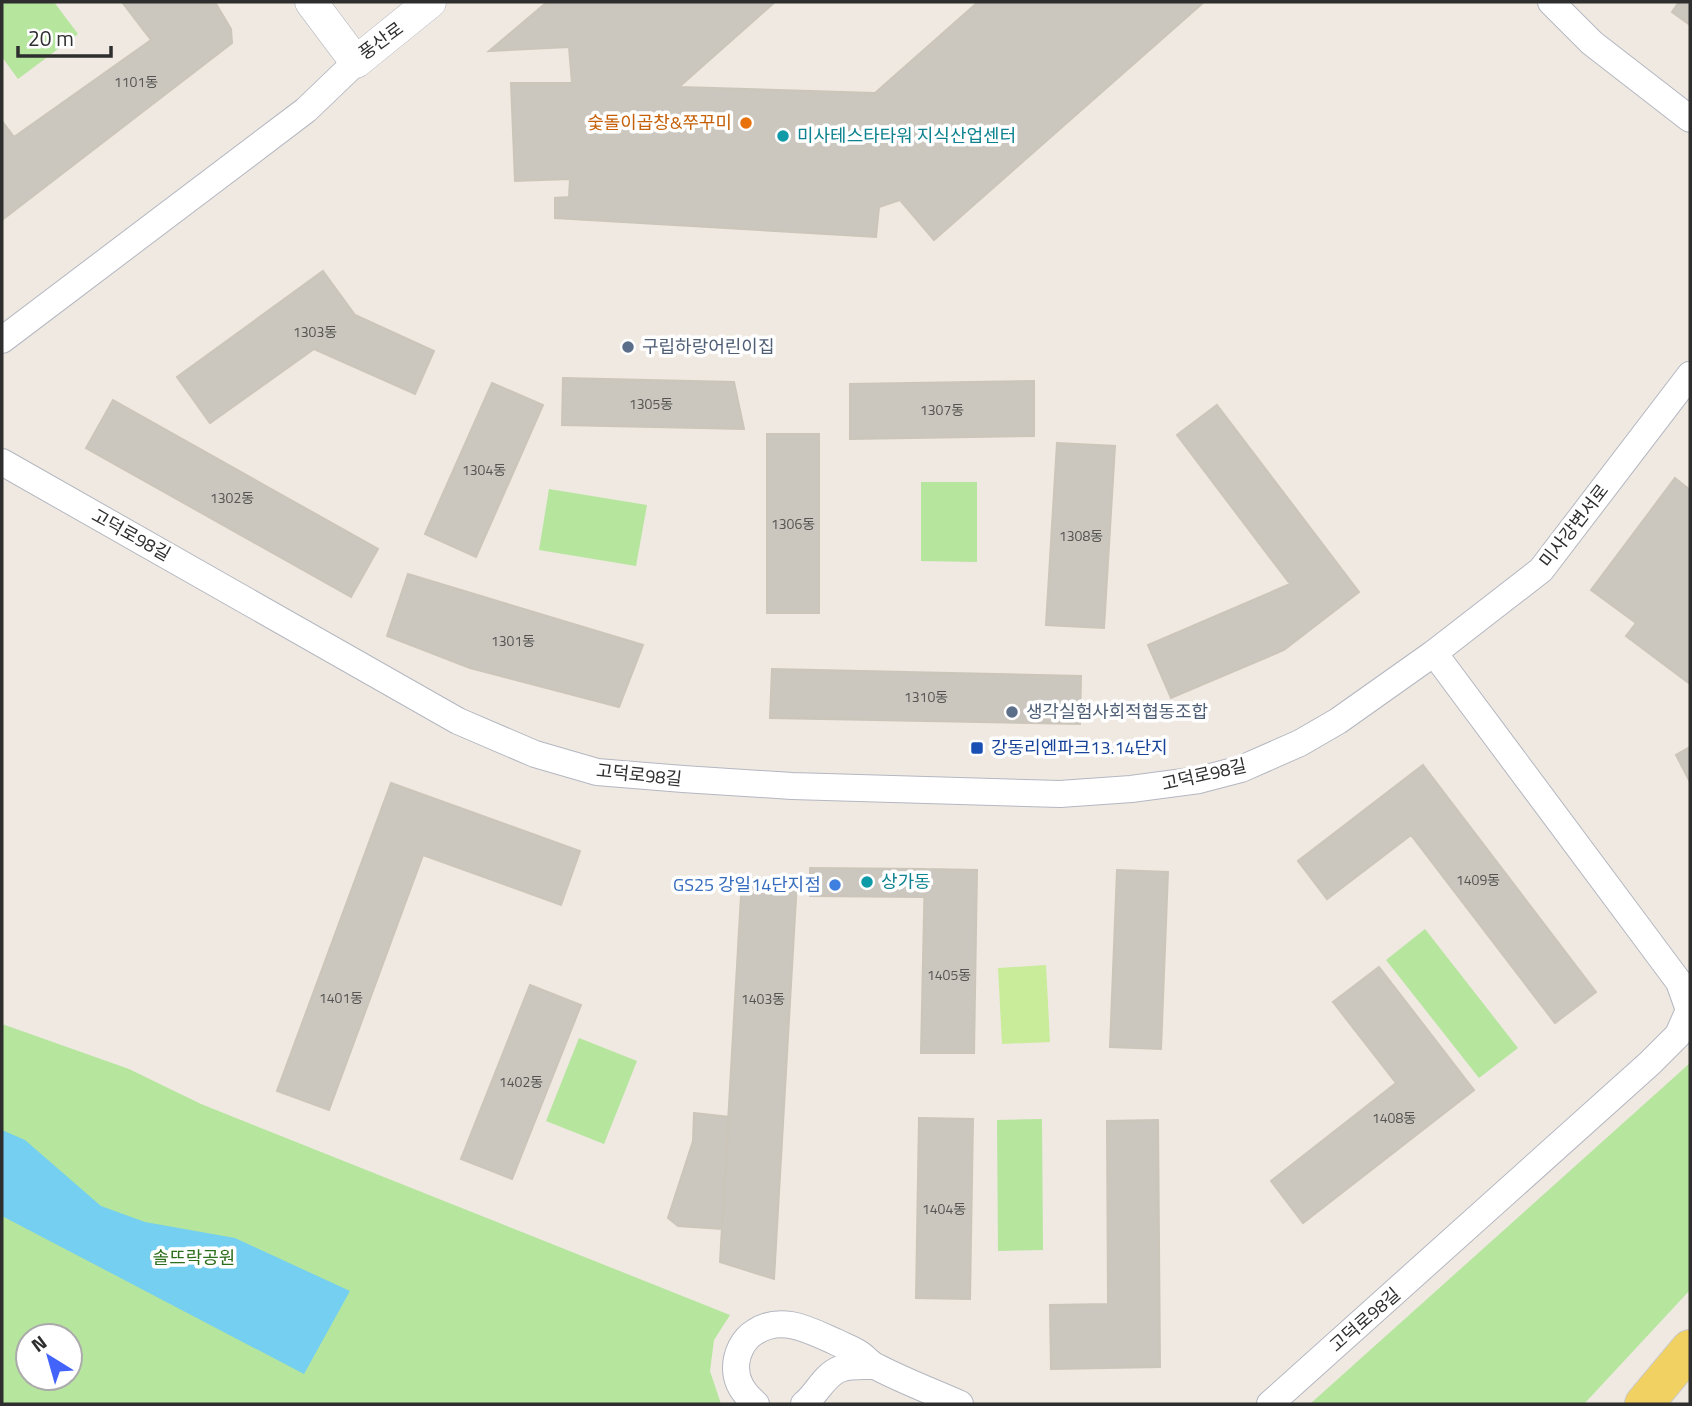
<svg xmlns="http://www.w3.org/2000/svg" width="1692" height="1406" viewBox="0 0 1692 1406" font-family="'Titillium Web','Noto Sans KR',sans-serif">
  <style>
    .green { fill: #b6e59e; fill-rule: evenodd }
    .pitch { fill: #c9ec9a }
    .water { fill: #75cff0 }
    .building { fill: #cbc7bf; stroke: #cbc5ba; stroke-width: 2 }
    .lines { fill: none; stroke-linecap: round; stroke-linejoin: round }
    .minor-casing { stroke: #b4b7c1; stroke-width: 28 }
    .tertiary-casing { stroke: #b4b7c1; stroke-width: 33 }
    .primary-casing { stroke: #c9c9c9; stroke-width: 40 }
    .minor { stroke: #fff; stroke-width: 26 }
    .tertiary { stroke: #fff; stroke-width: 32 }
    .primary { stroke: #f2d163; stroke-width: 38 }
    .food-dot { fill: #e8710a; stroke: #fff; stroke-width: 2.5 }
    .culture-dot { fill: #0f9aa8; stroke: #fff; stroke-width: 2.5 }
    .service-dot { fill: #5c6f8a; stroke: #fff; stroke-width: 2.5 }
    .transit-dot { fill: #1a4fb4; stroke: #fff; stroke-width: 2.5 }
    .shop-dot { fill: #3f7fe0; stroke: #fff; stroke-width: 2.5 }
    .labels { text-anchor: middle; stroke-width: 7; stroke-linejoin: round; paint-order: stroke }
    .number-label { font-size: 14px; fill: #555452 }
    .street-label { font-size: 18px; fill: #2e2e2e; stroke: #fff }
    .food-label { font-size: 18px; fill: #c56008; stroke: #fff; text-anchor: end }
    .culture-label { font-size: 18px; fill: #0d838f; stroke: #fff; text-anchor: start }
    .service-label { font-size: 18px; fill: #4e5e75; stroke: #fff; text-anchor: start }
    .transit-label { font-size: 18px; fill: #164399; stroke: #fff; text-anchor: start }
    .shop-label { font-size: 18px; fill: #366cbe; stroke: #fff; text-anchor: end }
    .park-label { font-size: 18px; fill: #2c6e1b; stroke: #fff }
  </style>
  <rect width="100%" height="100%" fill="#efe9e1"/>
  <path class="green" d="M2,2H54L78,34L18,79L2,57Z
    M921,482H977V562L921,561Z
    M549,489L647,505L636,566L539,550Z
    M1425,929L1518,1048L1479,1078L1386,960Z
    M2,1024L129,1069L201,1104L730,1315L714,1340L710,1371L721,1404H2ZM28,1336H70V1378H28Z
    M579,1038L637,1061L604,1144L546,1121Z
    M1690,1063V1290L1584,1404H1310Z
    M1042,1119L1043,1250L998,1251L997,1120Z"/>
  <path class="pitch" d="M1046,965L1050,1042L1002,1044L998,968Z"/>
  <path class="water" d="M2,1130L25,1140L101,1206L145,1222L235,1238L350,1291L304,1374L2,1216Z"/>
  <path class="building" d="M122,2H201L203,4L215,2L231,29L232,43L2,220V121L14,137L151,40Z
    M547,2H775L679,87L875,93L978,2H1204L934,240L900,200L879,207L876,237L555,218V198L569,197L570,179L515,181L511,83H572L569,47L489,51Z
    M1679,2H1690V25L1672,12Z
    M323,271L355,315L434,351L415,394L314,349L210,423L177,377Z
    M563,378L734,382L744,429L562,425Z
    M1034,381V436L850,439V384Z
    M492,383L543,405L476,557L425,534Z
    M113,400L378,549L351,597L86,448Z
    M1217,405L1359,592L1284,650L1171,698L1148,645L1290,584L1177,435Z
    M767,434H819V613H767Z
    M1057,443L1115,446L1104,628L1046,625Z
    M1675,478L1690,490V684L1626,636L1636,623L1591,590Z
    M408,574L643,645L619,707L470,668L387,636Z
    M772,669L1081,676L1080,724L770,718Z
    M1690,747V782L1676,755Z
    M1423,765L1596,992L1555,1023L1411,835L1327,899L1298,861Z
    M391,783L580,851L561,905L423,855L329,1110L277,1091Z
    M810,868L925,869V897L810,896Z
    M925,869L977,870L974,1053H921Z
    M1117,870L1168,872L1161,1049L1110,1047Z
    M742,878L797,881L774,1279L720,1262Z
    M1379,967L1474,1090L1303,1223L1271,1181L1396,1083L1333,1002Z
    M530,985L581,1005L512,1179L461,1159Z
    M694,1113L729,1117L722,1229L678,1226L668,1218L693,1141Z
    M919,1118L973,1119L970,1299L916,1298Z
    M1158,1120L1160,1367L1051,1369L1050,1305L1108,1304L1107,1121Z"/>
  <g class="lines">
    <g class="minor-casing">
      <path id="minor" d="M1551,2L1592,43L1690,119
        M2,340L306,110L356,62
        M2,462L458,721L535,754L597,772L683,779L792,786L1060,794L1131,789L1199,780L1241,769L1300,743L1338,721L1434,653L1541,570L1690,375
        M756,1404C745,1395 736,1383 736,1368C736,1354 743,1339 755,1332C782,1314 811,1331 836,1342C844,1346 853,1349 860,1354C866,1358 870,1364 877,1367C904,1381 933,1392 960,1404
        M804,1404C817,1394 824,1375 840,1369C849,1365 863,1366 873,1366
        M1270,1404L1650,1063L1678,1035L1689,1010L1679,982L1434,653"/>
    </g>
    <g class="tertiary-casing">
      <path id="tertiary" d="M311,2L356,62L430,2"/>
    </g>
    <g class="primary-casing">
      <path id="primary" d="M1644,1404L1690,1349"/>
    </g>
    <use href="#minor" class="minor"/>
    <use href="#tertiary" class="tertiary"/>
    <use href="#primary" class="primary"/>
  </g>
  <circle class="food-dot" cx="746" cy="123" r="7"/>
  <g class="culture-dot">
    <circle cx="783" cy="136" r="7"/>
    <circle cx="867" cy="882" r="7"/>
  </g>
  <g class="service-dot">
    <circle cx="628" cy="347" r="7"/>
    <circle cx="1012" cy="712" r="7"/>
  </g>
  <rect class="transit-dot" x="970" y="741" width="14" height="14" rx="3.5"/>
  <circle class="shop-dot" cx="835" cy="885" r="7"/>
  <g class="labels">
    <g class="number-label">
      <text x="136" y="87">1101동</text>
      <text x="315" y="337">1303동</text>
      <text x="651" y="409">1305동</text>
      <text x="942" y="415">1307동</text>
      <text x="484" y="475">1304동</text>
      <text x="232" y="503">1302동</text>
      <text x="793" y="529">1306동</text>
      <text x="1081" y="541">1308동</text>
      <text x="513" y="646">1301동</text>
      <text x="926" y="702">1310동</text>
      <text x="1478" y="885">1409동</text>
      <text x="949" y="980">1405동</text>
      <text x="341" y="1003">1401동</text>
      <text x="763" y="1004">1403동</text>
      <text x="521" y="1087">1402동</text>
      <text x="1394" y="1123">1408동</text>
      <text x="944" y="1214">1404동</text>
    </g>
    <g class="street-label">
      <text transform="translate(381 41) rotate(-36)" y="6">풍산로</text>
      <text transform="translate(1574 526) rotate(-52)" y="6">미사강변서로</text>
      <text transform="translate(131 535) rotate(29)" y="6">고덕로98길</text>
      <text transform="translate(639 775) rotate(6)" y="6">고덕로98길</text>
      <text transform="translate(1204 775) rotate(-13)" y="6">고덕로98길</text>
      <text transform="translate(1365 1320) rotate(-41)" y="6">고덕로98길</text>
    </g>
    <g class="food-label">
      <text x="732" y="129">숯돌이곱창&amp;쭈꾸미</text>
    </g>
    <g class="culture-label">
      <text x="797" y="142">미사테스타타워 지식산업센터</text>
      <text x="881" y="888">상가동</text>
    </g>
    <g class="service-label">
      <text x="642" y="353">구립하랑어린이집</text>
      <text x="1026" y="718">생각실험사회적협동조합</text>
    </g>
    <g class="transit-label">
      <text x="991" y="754">강동리엔파크13.14단지</text>
    </g>
    <g class="shop-label">
      <text x="821" y="891">GS25 강일14단지점</text>
    </g>
    <g class="park-label">
      <text x="194" y="1264">솔뜨락공원</text>
    </g>
  </g>
  <rect width="1692" height="1406" fill="none" stroke="#2e2e2e" stroke-width="7"/>
  <g transform="translate(49 1357) rotate(323)"><circle r="33" fill="#ffffff" stroke="#ababab" stroke-width="2"/>
  <path d="M0-5L12 26L0 18L-12 26Z" fill="#4264fb"/>
  <text y="-10" font-size="19" font-weight="bold" text-anchor="middle" fill="#2e2e2e">N</text>
  </g>
  <path d="M18 46v10h93v-10" fill="none" stroke="#2e2e2e" stroke-width="3.5"/>
  <text x="28" y="46" font-size="21" fill="#2e2e2e" stroke="#ffffff" stroke-width="5" paint-order="stroke">20 m</text>
</svg>
